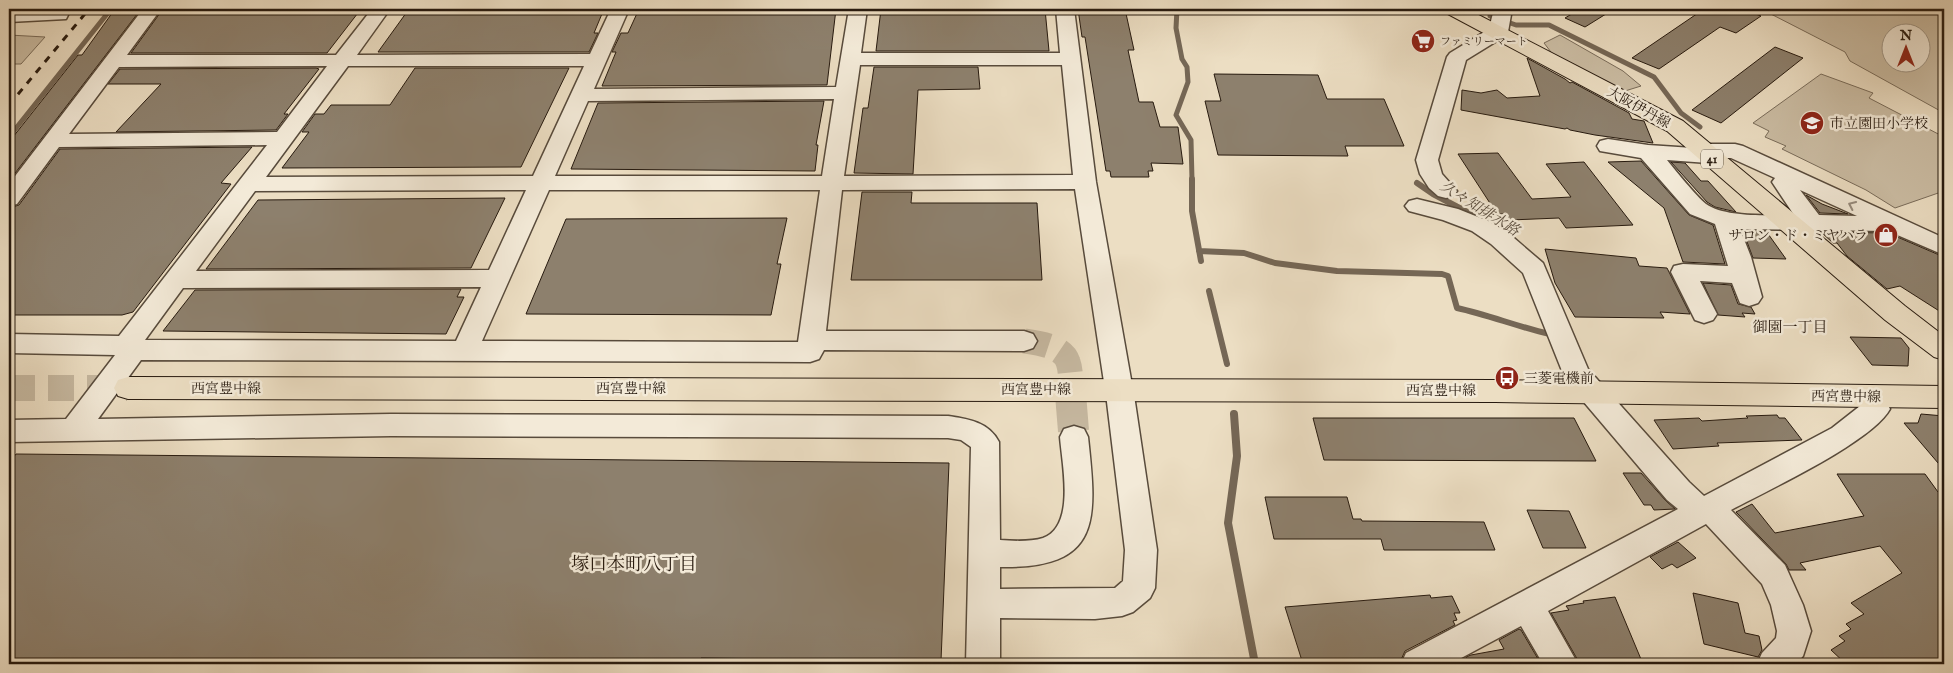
<svg xmlns="http://www.w3.org/2000/svg" width="1953" height="673" viewBox="0 0 1953 673" font-family="'IM FELL English','Noto Serif JP',serif">
  <style>
    .green { fill: #cbbda4; stroke: #796c5a; fill-rule: evenodd }
    .lines { fill: none; stroke-linecap: round; stroke-linejoin: round }
    .stream-far2 { stroke: #756756; stroke-width: 5 }
    .stream-far1 { stroke: #756756; stroke-width: 6 }
    .stream { stroke: #756756; stroke-width: 8 }
    .building { fill: #8d806d; stroke: #271a0f }
    .minor-tunnel-far1 { stroke: #c5b79f; stroke-width: 25; stroke-dasharray: 25 12; stroke-linecap: butt }
    .minor-tunnel { stroke: #c5b79f; stroke-width: 31; stroke-dasharray: 31 16; stroke-linecap: butt }
    .major-tunnel { stroke: #c5b79f; stroke-width: 26; stroke-dasharray: 26 13; stroke-linecap: butt }
    .minor-casing { stroke: #584b3c; stroke-width: 3 }
    .major-casing { stroke: #271a0f; stroke-width: 2 }
    .minor { fill: #f3ead8; fill-rule: evenodd }
    .major { fill: #ecdec3; fill-rule: evenodd }
    .rail { stroke: #271a0f; stroke-width: 3; stroke-dasharray: 7 7; stroke-linecap: butt }
    .oneway { stroke: #978c7e }
    .labels { text-anchor: middle; stroke-width: 5; stroke-linejoin: round; paint-order: stroke }
    .far-poi-label { font-size: 11px; fill: #271a0f; stroke: #f3ead8; text-anchor: start }
    .shield { fill: #f3ead8; stroke: #64584b; stroke-width: 1 }
    .shield-label { font-size: 12px; font-weight: bold; fill: #271a0f }
    .street-label { font-size: 14px; fill: #271a0f; stroke: #f3ead8 }
    .poi-label { font-size: 14px; fill: #271a0f; stroke: #f3ead8; text-anchor: start }
    .water-label { font-size: 15px; font-style: italic; fill: #5b4e3f; stroke: #f3ead8 }
    .neighbourhood-label { font-size: 15px; fill: #271a0f; stroke: #f3ead8 }
    .near-neighbourhood-label { font-size: 18px; fill: #271a0f; stroke: #f3ead8 }
  </style>
  <rect width="100%" height="100%" fill="#ecdec3"/>
  <filter id="stains"><feTurbulence type="fractalNoise" baseFrequency=".004" numOctaves="4"/><feColorMatrix values="0 0 0 0 .2 0 0 0 0 .09 0 0 0 0 .02 0 0 0 .5 -.17"/></filter>
  <radialGradient id="worn" r=".72"><stop offset=".6" stop-color="#630" stop-opacity="0"/><stop offset="1" stop-color="#630" stop-opacity=".3"/></radialGradient>
  <path class="green" d="M1776,9H1944V113L1850,61L1845,52L1767,12ZM1890,32H1920V62H1890Z
    M9,35L45,37L21,64H9Z
    M1560,35L1623,71L1641,86L1625,91L1554,56L1544,43Z
    M1821,74L1873,93L1869,98L1944,137V191L1895,208L1866,190L1782,149L1786,146L1765,137L1769,131L1753,123Z"/>
  <g class="lines">
    <path class="stream-far2" d="M1177,9L1176,28L1182,59L1187,67L1188,82L1176,115L1191,140L1192,180
      M1491,9L1490,16L1516,25H1549L1654,77L1681,113L1700,127
      M9,137L111,9"/>
    <path class="stream-far1" d="M1192,179V211L1201,261
      M1417,183L1433,194L1488,223
      M1199,251L1244,253L1275,263L1337,271L1442,274L1448,276L1457,308C1489,315 1518,327 1550,334
      M1209,291L1227,364"/>
    <path class="stream" d="M1234,414L1237,456L1228,523L1255,664"/>
  </g>
  <path class="building" d="M115,9H141L9,181V142L78,55H82Z
    M163,9H361L327,53H131Z
    M409,9H604L594,33H598L589,52H378Z
    M639,9H836L827,85L602,86L616,52H612L621,33H628Z
    M881,9H1045L1049,51H876Z
    M1078,9H1125L1134,50H1128L1139,102H1153L1160,127H1178L1183,164L1151,163L1153,171H1148L1149,177H1111L1110,171H1106L1085,37H1082Z
    M1580,9H1614L1585,27L1565,18Z
    M1704,9H1742L1761,16L1736,33L1720,27L1659,69L1632,58Z
    M1775,47L1803,58L1721,123L1692,110Z
    M1527,58L1565,79L1570,83L1572,82L1629,113L1632,119L1644,121L1653,143L1595,135L1570,130L1567,128L1565,129L1461,110L1462,90L1481,93L1497,90L1507,98L1540,96Z
    M874,67H978L980,89L918,90L913,174L854,173L863,108H868Z
    M316,68L319,69L284,114H288L276,130L116,132L161,84H108L120,69Z
    M415,68H569L521,167L282,168L309,132H302L315,114H324L331,105H390Z
    M1214,74L1318,75L1327,99H1384L1404,146H1345L1348,156L1218,155L1205,101H1221Z
    M824,101L816,145H818L815,171L571,169L598,103Z
    M252,147L221,183L231,184L133,312L122,315H9V208L19,205L60,149Z
    M1498,153L1532,199L1571,197L1546,164L1584,162L1633,225L1566,228L1559,218L1510,220L1506,214H1497L1458,154Z
    M1641,161L1689,215L1713,225L1725,264L1683,262L1664,208L1608,162Z
    M1671,162L1685,163L1701,181H1708L1736,212L1715,207L1707,202Z
    M862,192H912L911,203H1037L1042,280H851Z
    M1806,195L1822,204L1848,214L1820,213Z
    M505,198L471,268L206,269L258,200Z
    M787,218L777,264H781L771,315L526,314L566,219Z
    M1743,231H1766L1786,259L1753,258Z
    M1821,232L1888,233L1944,257V314L1900,286L1887,289L1847,256L1837,243H1833Z
    M1545,249L1636,258L1639,266L1667,268L1690,314L1660,312L1664,318L1575,317L1555,283Z
    M1703,283L1731,285L1738,304L1751,307L1755,314L1742,313L1745,317L1718,315Z
    M461,289L457,297H464L446,334L163,331L195,290Z
    M1850,337L1901,338L1909,348L1908,366L1872,365Z
    M1921,414L1944,416V470L1904,423H1918Z
    M1777,415L1779,418H1785L1802,440L1717,443L1719,446L1673,449L1654,420L1699,418L1702,421L1748,418L1746,416Z
    M1313,418H1574L1596,461L1324,460Z
    M16,454L949,463L941,661L701,658L700,664H9V463Z
    M1623,473H1641L1666,501L1675,509L1654,510L1651,505H1644Z
    M1837,474H1925L1938,492L1944,491V664H1846L1831,650L1845,641L1839,636L1851,629L1846,624L1864,614L1851,603L1902,573L1880,546L1800,563L1806,570H1789L1786,564L1736,512L1752,504L1775,533L1864,516Z
    M1265,497H1347L1353,519H1361L1362,521L1484,522L1495,550H1384L1381,539H1274Z
    M1527,510L1569,511L1586,548H1543Z
    M1678,542L1696,558L1677,568L1672,564L1662,569L1650,557Z
    M1693,593L1738,603L1745,633L1759,636L1762,650L1758,657L1704,644Z
    M1430,595L1431,598L1452,596L1460,613H1454L1457,620L1453,621L1455,625L1405,651L1400,662L1395,664H1303L1285,607Z
    M1615,597L1643,664H1580L1551,613L1569,610L1566,606L1584,603L1583,601Z
    M1519,629L1521,630L1541,664H1467L1466,657L1471,655L1504,649L1499,640Z"/>
  <g class="lines">
    <path class="minor-tunnel-far1" d="M1024,341C1038,343 1063,346 1068,362C1072,373 1070,389 1071,401"/>
    <path class="minor-tunnel" d="M1071,400L1074,437"/>
    <path class="major-tunnel" d="M9,388H127"/>
    <g class="minor-casing">
      <path id="minor" d="M59,9L66,11L68,15L66,19L9,22V10Z
        M143,9H161L127,55H336L372,9H390L357,55L590,54L611,9H629L594,89L836,87L849,9H867L861,53H1060L1056,9H1074L1096,182L1135,402L1157,550L1155,588L1150,598L1133,612L1122,616L1095,619L1000,618V664H966L971,447L961,440L948,438L391,436L9,442V420L66,419L115,355L9,353V334L119,336L267,145L59,147L17,204L9,206V184ZM860,65H1062L1073,175L844,176ZM327,66L277,132L69,134L119,67ZM348,66H584L533,176L266,177ZM834,99L822,176H555L588,101ZM1075,189L1107,402L1125,550L1123,581L1115,588L1000,589V567C1102,569 1097,520 1088,437L1084,429L1074,426L1064,429L1060,437C1062,464 1076,526 1043,538C1030,542 1013,541 1000,540L999,442C989,422 968,419 948,416L391,414L98,419L141,360L810,362L819,359L824,350L1024,351L1033,348L1037,341L1033,334L1024,331H826L842,190ZM526,190L489,270L196,271L255,191ZM549,190H820L798,342L482,341ZM481,287L456,341L145,340L183,288Z
        M1494,9H1512L1508,32L1505,36L1466,60L1438,160L1442,174L1457,191L1454,196L1446,198L1438,196L1429,188L1420,174L1416,160L1447,57L1450,53L1489,29Z
        M1608,139L1648,145L1693,148L1702,144H1735L1743,146L1944,238V255L1888,231L1740,229L1751,257L1762,297L1758,303L1749,306L1740,303L1732,283L1700,281L1717,314L1713,320L1704,323L1695,320L1671,272L1674,266L1683,264L1728,266L1715,224L1690,214L1641,158L1600,151L1597,146L1600,141ZM1718,158H1731L1775,178L1772,182L1794,215C1770,215 1726,218 1706,204C1696,196 1676,171 1667,160L1708,163L1716,161ZM1800,190L1857,216L1819,215Z
        M1417,199L1458,209L1488,221L1507,232L1543,263L1588,369L1689,482L1704,496L1832,428L1860,406L1855,396L1859,389L1869,386L1879,389L1890,409C1872,442 1768,490 1731,510L1785,565L1803,605L1811,631L1803,656L1796,664H1757L1762,653L1776,638L1777,631L1771,605L1762,584L1706,524L1548,611L1578,664H1543L1521,626L1450,664H1401L1406,653L1678,509L1667,500L1566,381L1523,273L1491,244L1472,231L1443,220L1409,211L1405,206L1409,201Z"/>
    </g>
    <g class="major-casing">
      <path id="major" d="M1443,9H1467L1683,121L1905,306L1944,336V360L1934,357L1885,320L1667,131L1446,13Z
        M128,377L1495,380L1944,386V408L1495,402L128,399L118,396L114,388L118,380Z"/>
    </g>
    <use href="#minor" class="minor"/>
    <use href="#major" class="major"/>
    <path class="rail" d="M9,105L89,9"/>
  </g>
  <defs><path id="oneway-chevron" d="M-2-3.5L2.5 0L-2 3.5" fill="none" stroke-width="1.6" stroke-linecap="round" stroke-linejoin="round" transform="scale(1.25)"/></defs>
  <use class="oneway" href="#oneway-chevron" transform="translate(1852 205) rotate(-155)"/>
  <defs>
    <g id="supermarket-disc" transform="scale(1.25)"><circle r="9.5" fill="#8f2418" stroke="#f3ead8"/><path d="M-6-5.5h2.5l.6 2H6L4.5 2H-2.5L-4.4-4H-6ZM-1.5 3.2a1.3 1.3 0 1 0 .1 0ZM3 3.2a1.3 1.3 0 1 0 .1 0Z" fill="#fff"/></g>
    <g id="school-disc" transform="scale(1.25)"><circle r="9.5" fill="#8f2418" stroke="#f3ead8"/><path d="M0-5L7-2L0 1L-7-2ZM-4 1L0 2.5L4 1V4Q0 6-4 4Z" fill="#fff"/></g>
    <g id="shop-disc" transform="scale(1.25)"><circle r="9.5" fill="#8f2418" stroke="#f3ead8"/><path d="M-5-2.5h2.3a2.7 3.5 0 0 1 5.4 0H5L5.5 6h-11ZM-1.5-2.5h3a1.5 2.3 0 0 0-3 0Z" fill="#fff"/></g>
    <g id="bus-disc" transform="scale(1.25)"><circle r="9.5" fill="#8f2418" stroke="#f3ead8"/><path d="M-5-6H5V4H4V6H2V4H-2V6H-4V4H-5ZM-3.5-4V0h7V-4ZM-3.5 1.2v1.5H-2V1.2ZM2 1.2v1.5H3.5V1.2Z" fill="#fff"/></g>
  </defs>
  <g fill-rule="evenodd">
    <use href="#supermarket-disc" x="1423" y="41"/>
    <use href="#school-disc" x="1812" y="123"/>
    <use href="#shop-disc" x="1886" y="235"/>
    <use href="#bus-disc" x="1507" y="378"/>
  </g>
  <g class="labels">
    <g class="far-poi-label">
      <text x="1440" y="45">ファミリーマート</text>
    </g>
    <rect class="shield" x="1701" y="149.5" width="22" height="19" rx="4"/>
    <g class="shield-label">
      <text x="1712" y="163">41</text>
    </g>
    <g class="street-label">
      <text transform="translate(1639 107) rotate(29)" y="5">大阪伊丹線</text>
      <text x="226" y="393">西宮豊中線</text>
      <text x="631" y="393">西宮豊中線</text>
      <text x="1036" y="394">西宮豊中線</text>
      <text x="1441" y="395">西宮豊中線</text>
      <text transform="translate(1846 396) rotate(1)" y="5">西宮豊中線</text>
    </g>
    <g class="poi-label">
      <text x="1830" y="128">市立園田小学校</text>
      <text x="1868" y="240" text-anchor="end">サロン・ド・ミヤハラ</text>
      <text x="1524" y="383">三菱電機前</text>
    </g>
    <g class="water-label">
      <text transform="translate(1480 208) rotate(32)" y="5">久々知排水路</text>
    </g>
    <g class="neighbourhood-label">
      <text x="1790" y="332">御園一丁目</text>
    </g>
    <g class="near-neighbourhood-label">
      <text x="634" y="570">塚口本町八丁目</text>
    </g>
  </g>
  <rect width="1953" height="673" fill="none" stroke="#ecdec3" stroke-width="30"/>
  <rect x="10" y="10" width="1933" height="653" fill="none" stroke="#271a0f" stroke-width="2.5"/>
  <rect x="15" y="15" width="1923" height="643" fill="none" stroke="#271a0f"/>
  <g transform="translate(1906 48)"><circle r="24" fill="#f3ead8" stroke="#a19788"/>
  <path d="M0-4L9 19L0 12L-9 19Z" fill="#8f2418"/>
  <text y="-8" font-size="14" font-weight="bold" text-anchor="middle" fill="#271a0f">N</text>
  </g>
  <rect width="100%" height="100%" filter="url(#stains)"/>
  <rect width="100%" height="100%" fill="url(#worn)"/>
</svg>
